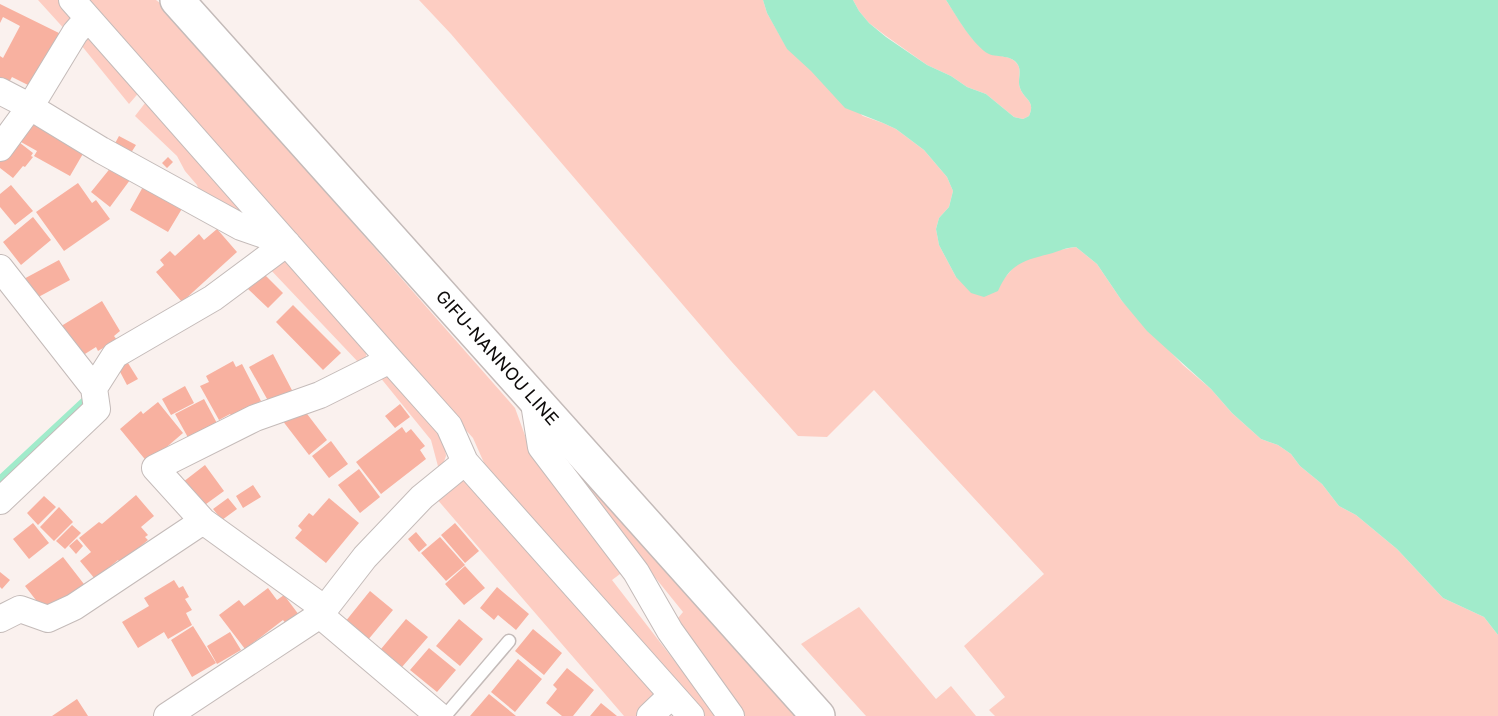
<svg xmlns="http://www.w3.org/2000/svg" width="1498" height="716" viewBox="0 0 1498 716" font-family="'Golos Text',sans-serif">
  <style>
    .green { fill: #fdcdc2 }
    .water { fill: #a1ebcb }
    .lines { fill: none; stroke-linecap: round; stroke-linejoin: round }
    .stream { stroke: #a1ebcb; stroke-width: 7 }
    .building { fill: #f8b1a0 }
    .service-casing { stroke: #c4bbb9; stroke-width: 15 }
    .minor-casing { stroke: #c4bbb9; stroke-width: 28 }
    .primary-casing { stroke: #c4bbb9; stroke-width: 36 }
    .service { stroke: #fff; stroke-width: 12 }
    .minor { stroke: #fff; stroke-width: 26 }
    .primary { stroke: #fff; stroke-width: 33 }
    .labels { text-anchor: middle; stroke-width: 4.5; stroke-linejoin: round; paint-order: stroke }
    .street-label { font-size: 18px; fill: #0e0b0a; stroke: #fff }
  </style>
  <rect width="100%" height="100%" fill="#faf1ee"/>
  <path class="green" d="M38,0H64L74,16L68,33Z
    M84,0H156L160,3L515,408L531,452L624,571L612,580L717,716H704L493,483L473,438L392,349Z
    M419,0H763L767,13L787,48L863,116L883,123L896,129L924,150L947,177L953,191L949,207L939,218L936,229L939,245L956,277L1003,280C1007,275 1012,269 1016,265C1027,257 1062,249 1076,247L1097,264L1122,301L1183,365L1211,389L1232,413L1261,439L1278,445L1291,454L1300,466L1322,484L1339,506L1356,515L1397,549L1443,598L1484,617L1498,635V716H995L989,710L1005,697L964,646L1044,574L874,390L827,437L798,436L731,361L451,34Z
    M853,0H946C958,18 968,37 985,51C994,58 1011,53 1018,65C1022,72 1017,81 1020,88C1024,100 1036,100 1029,116L1023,119L1014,117L986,94L967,87L951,76L927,65L886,36L869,23L859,11Z
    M82,31L142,89L129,104L77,40Z
    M149,98L254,217L251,224L200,194L197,185L185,171L177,156L135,116Z
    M285,258L367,343L366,357L360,364L268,267Z
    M389,370L443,432L446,456L442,467L439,470L431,440L375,371Z
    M553,441L800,716H743L674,623L683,612L549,446Z
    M465,480L655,687L654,701L638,716H624L436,498L458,481Z
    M859,607L936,699L951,686L976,716H866L801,644Z"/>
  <path class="water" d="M763,0H853L859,11L869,23L886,37L927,65L951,76L967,87L986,94L1014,117L1023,119L1029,116C1036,100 1024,100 1020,88C1017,81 1022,72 1018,65C1012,54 998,58 989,54C974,47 955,14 946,0H1498V635L1484,617L1443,598L1397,549L1356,515L1339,506L1322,484L1300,466L1291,454L1278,445L1261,439L1232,413L1211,389L1147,331L1122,301L1097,264L1076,247C1064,248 1060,251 1049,254C1022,261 1010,264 998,291L984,297L971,293L956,277L939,245L936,229L939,218L949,207L953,191L947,177L924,150L896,129L883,123L845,108L811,71L787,49L767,13Z"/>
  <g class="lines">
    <path class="stream" d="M0,479L88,397"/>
  </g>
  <path class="building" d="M0,4L61,34L34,88L12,77L7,86L0,82V56L3,58L20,26L3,17L0,23Z
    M32,122L84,152L70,176L34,156L37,151L21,142Z
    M119,136L136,145L129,156L113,147Z
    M15,139L33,153L31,156L33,157L25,167L23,166L13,178L0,168V157Z
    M168,157L173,162L167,168L162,163Z
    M112,166L130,180L110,207L91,192Z
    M78,183L92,203L96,200L110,219L64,251L36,212Z
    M11,185L33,211L15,225L0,207V194Z
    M144,185L183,207L168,232L130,210Z
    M33,217L51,240L21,265L3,242Z
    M217,229L237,252L182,302L156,272L164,265L160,260L170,251L175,256L199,234L204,240Z
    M59,260L70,280L31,301L20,281Z
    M264,274L283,293L268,308L248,289Z
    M102,301L120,331L114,336L117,340L98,351L96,347L77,359L58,328Z
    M293,305L341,353L323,370L276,322Z
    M273,354L294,394L271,406L249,367Z
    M233,361L236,367L242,364L261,401L232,417L230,414L219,420L200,386L209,382L206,376Z
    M128,363L138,379L127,385L118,368Z
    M185,386L194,403L171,415L162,399Z
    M204,399L219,427L191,443L175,414Z
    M158,402L183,433L148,463L120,429L141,411L143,414Z
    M400,404L410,417L395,428L385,416Z
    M301,406L327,440L309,455L282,420Z
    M402,427L406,433L411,429L425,446L420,450L426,459L381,494L356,462Z
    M331,441L348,464L329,478L312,456Z
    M205,465L224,491L202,507L183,482Z
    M359,469L380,497L360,513L338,485Z
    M253,485L261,497L243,508L236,496Z
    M136,495L154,516L141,527L148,535L145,537L148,540L121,563L118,560L95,579L80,561L91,552L79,538L99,522L102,524Z
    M44,496L56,507L38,525L27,513Z
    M228,498L237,509L222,520L213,509Z
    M329,498L359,523L326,563L295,538L302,530L298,526L309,513L313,516Z
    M59,507L73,522L54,541L40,527Z
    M33,523L49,543L29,559L13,539Z
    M455,523L479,551L465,563L441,535Z
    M72,525L81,533L65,549L56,541Z
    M416,532L427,545L419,552L408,539Z
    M440,537L465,565L446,581L421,553Z
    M77,539L83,546L76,554L69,546Z
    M63,557L87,588L49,617L25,586Z
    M465,566L485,588L464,605L445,584Z
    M0,572L10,580L2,589L0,587Z
    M174,580L179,588L183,586L189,597L185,599L192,610L186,613L192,625L168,639L164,632L138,648L122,622L149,606L144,598Z
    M497,587L529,614L516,630L498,615L494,620L480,608Z
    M268,588L277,600L284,595L299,615L287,625L283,620L245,649L219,615L239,600L244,606Z
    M370,591L393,610L367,641L345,622Z
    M406,619L428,637L402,667L381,649Z
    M459,619L483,639L460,666L436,646Z
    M193,626L216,663L192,677L171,640Z
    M533,629L562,653L544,675L515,651Z
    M230,632L241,650L217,664L207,646Z
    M429,648L456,670L437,692L410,670Z
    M518,659L542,679L515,712L491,692Z
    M567,668L594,690L573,716H562L546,703L557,689L553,685Z
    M489,694L516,716H470Z
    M77,699L88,716H52Z
    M601,703L617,716H590Z"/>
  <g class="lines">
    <g class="service-casing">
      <path id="service" d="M445,716L509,641"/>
    </g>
    <g class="minor-casing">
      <path id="minor" d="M72,0L390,360L449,426L465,462L691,716
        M0,91L27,105L101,150L241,227L284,242
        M0,148L30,107L75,33L88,18
        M0,268L94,388
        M533,397L541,447L636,572L670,631L731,716
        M0,501L97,409L94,388L115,355L213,298L287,243
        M325,609L203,521L155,468L255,418L320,395L390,360
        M320,615L439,716
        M0,619L20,609L48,619L74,607L203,521
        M167,716L320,615L365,557L422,497L465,462
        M650,716L672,695"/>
    </g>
    <g class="primary-casing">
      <g id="primary">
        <path id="s1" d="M177,0L818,716"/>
      </g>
    </g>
    <use href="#service" class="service"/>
    <use href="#minor" class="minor"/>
    <use href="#primary" class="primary"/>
  </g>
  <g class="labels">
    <g class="street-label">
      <text dy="6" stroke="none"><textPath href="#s1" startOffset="480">GIFU-NANNOU LINE</textPath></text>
    </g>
  </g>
</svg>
